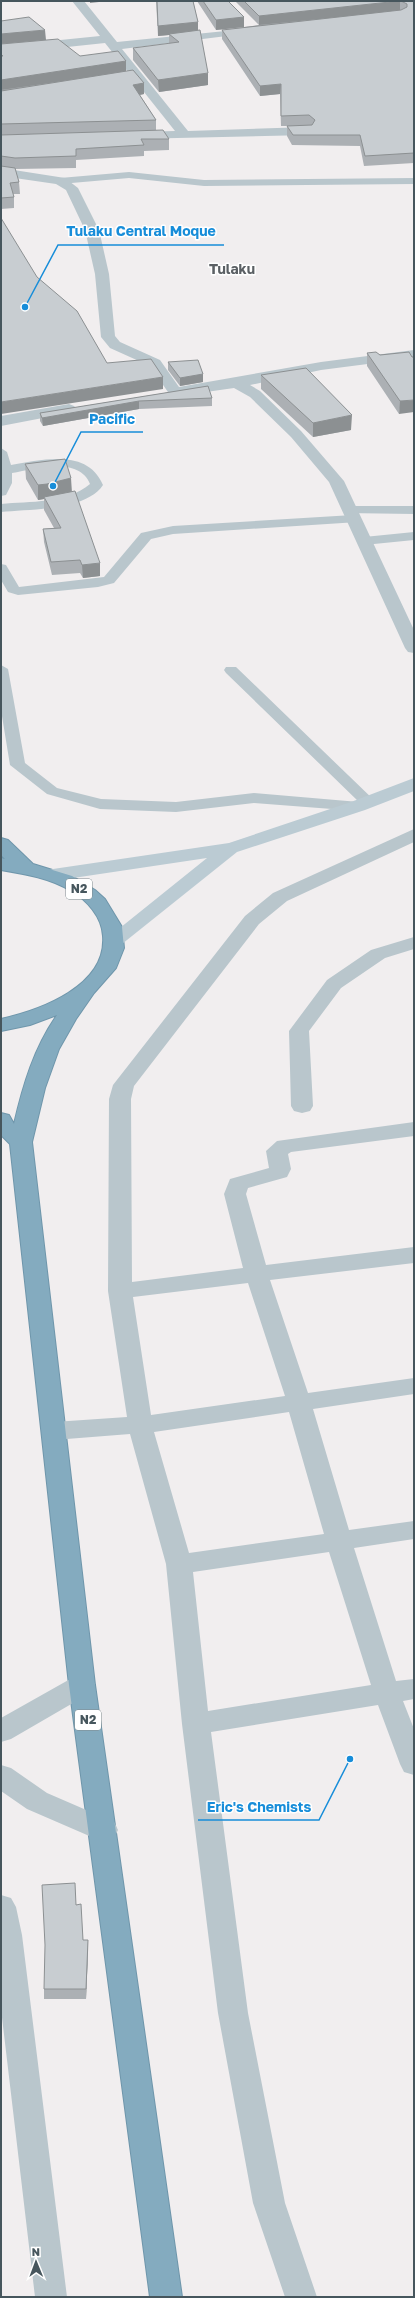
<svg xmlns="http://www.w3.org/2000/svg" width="415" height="2298" viewBox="0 0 415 2298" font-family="'Golos Text',sans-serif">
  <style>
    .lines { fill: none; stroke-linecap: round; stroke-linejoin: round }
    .highway-casing { stroke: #6f96ab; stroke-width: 2 }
    .lane { fill: #b9c6cc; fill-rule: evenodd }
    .street { fill: #b9c6cc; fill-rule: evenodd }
    .secondary { fill: #bbcbd3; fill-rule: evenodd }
    .highway { fill: #84abbf; fill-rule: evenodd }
    .wall { fill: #acb0b4 }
    .shaded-wall { fill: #8c9092 }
    .building { fill: #c8cdd1; stroke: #8c9092 }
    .labels { text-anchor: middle; stroke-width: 3; stroke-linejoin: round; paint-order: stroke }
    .shield { fill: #fff; stroke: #7e898e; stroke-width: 1 }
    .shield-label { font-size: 12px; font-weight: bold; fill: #46565d }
    .far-district-label { font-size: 14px; font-weight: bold; fill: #5b6064; stroke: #fff }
    .leader { fill: none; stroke: #178dd9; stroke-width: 1.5 }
    .callout-dot { fill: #178dd9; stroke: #fff; stroke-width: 1.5 }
    .callout-label { font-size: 14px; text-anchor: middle; font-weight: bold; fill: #178dd9; stroke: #fff; stroke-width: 3; stroke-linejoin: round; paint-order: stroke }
  </style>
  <rect width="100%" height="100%" fill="#f1eeef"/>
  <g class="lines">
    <g class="highway-casing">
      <path id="highway" d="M1,838L8,840L33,864L72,876L95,890L105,899L122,927L124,948L116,968L94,993L76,1019L59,1049L45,1088L32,1142L95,1685L182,2297H150L69,1685L10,1144L1,1135V1113L9,1115L14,1124C23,1085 34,1048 57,1015L30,1025L1,1031V1019C41,1010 107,986 103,936C102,917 87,900 71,891C50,878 25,874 1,870V858L5,859L1,855Z"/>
    </g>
    <path class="lane" d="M129,172L204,180L414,178V184L204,186L129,178L60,184L55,181L60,178Z
      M1,448L7,452L11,465C43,460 87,448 103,485C86,511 29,509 1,512V504C30,501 66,504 90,484C79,456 36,469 12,473V483L6,495L1,496Z
      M350,506H414V514L345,513L343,510L345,507Z
      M353,515L358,516L360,519L358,522L173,534L151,539L114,583L98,587L18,595L8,592L1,580V564L6,565L19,587L104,577L141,533L173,526Z
      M414,532V540L364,545L357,541L364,537Z
      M1,665L8,669L25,763L57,788L101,799L176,802L254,793L359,802L226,673L224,670L226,667H236L376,802L373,805L366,806L363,809L358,811L254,803L176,812L100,809L47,794L10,765L1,710Z"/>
    <path class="street" d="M72,1H84L117,42L255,28L257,30L255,32L251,33L122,49L188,131L308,127L314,131L308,135L132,139L130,136L136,132L175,131L105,43L1,54V46L100,36Z
      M1,168L65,178L78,188L99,230L109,274L115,336L120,342L160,360L179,387L321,362L414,350V358L321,370L250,385L260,391L301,431L344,481L414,630V653L408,652L405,648L329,482L291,437L250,397L234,388L178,396L170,395L150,366L110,348L101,337L95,274L85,230L66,190L56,184L1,176Z
      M69,404L74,406L77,409L74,412L1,426V416Z
      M414,829V842L287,901L259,924L134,1086L131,1099L132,1282L243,1268L224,1194L230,1179L269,1168L266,1151L277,1141L414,1122V1136L291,1152L288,1154L291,1169L287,1177L248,1188L246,1194L266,1265L414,1247V1263L270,1280L308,1393L414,1378V1394L313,1409L349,1530L414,1521V1539L354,1548L396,1681L414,1679V1699L403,1701L414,1729V1775L404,1772L400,1764L378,1705L211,1732L248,2013L285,2203L317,2297H285L253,2203L218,2013L182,1724L166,1564L130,1434L54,1440L45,1437L42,1431L45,1425L54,1422L127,1417L108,1291L109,1099L113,1085L245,916L273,893ZM248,1283L285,1396L151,1415L133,1297ZM289,1412L324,1534L189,1553L154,1432ZM329,1552L371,1685L208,1711L193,1572Z
      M414,937V949L385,958L341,988L309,1031L313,1106L310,1111L302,1113L294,1111L291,1106L289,1031L292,1027L327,980L371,950Z
      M82,1675L92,1678L95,1685L92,1692L11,1739L1,1742V1718L72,1678Z
      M1,1765L11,1768L47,1793L114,1822L118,1830L114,1838L104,1841L94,1838L27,1809L1,1791Z
      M1,1895L11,1898L16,1907L22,1935L67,2297H35L1,2009Z"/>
    <path class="secondary" d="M414,778V791L365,810L237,852L122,944L115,946L108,944L105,940L207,858L53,881L46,879L43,875L46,871L53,869L229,843L351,802Z"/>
    <use href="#highway" class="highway"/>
  </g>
  <path class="wall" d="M156,1H193L198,22V31L208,85L159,92L133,60V48L169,44V35L158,36Z
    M197,1H228L244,17V27L216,30Z
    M235,1H414V163L364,166L360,146L292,145L287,136V126H281L280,94L260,96L222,39V30L259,25Z
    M1,21L46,40L80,56L126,61V71L144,83V94L140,95L156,120V130L169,139V150L144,151V156L76,160V168L15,169L19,182L20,194H13L14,197V208L1,209Z
    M409,352L399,414L367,366V353L380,355Z
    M168,362L203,374V382L180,386L168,370Z
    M261,375L351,430L313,437L261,389Z
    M208,386L212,398V406L139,409L43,426L40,421V413Z
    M25,464L72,492L100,576L83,578L80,573L52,575L44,542L43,529L54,528L44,510V499L38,500L26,479Z
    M76,1905L83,1940H88V1951L86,1999H44V1989Z"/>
  <path class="shaded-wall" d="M90,1H108L90,3Z
    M400,1V11L259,25V16Z
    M244,17V27L216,30V20Z
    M198,22V32L169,34V35L158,36V26Z
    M45,30L46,40L1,44V34Z
    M126,61V72L1,90V80Z
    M208,73V85L159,92L158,80Z
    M144,83V94L134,96L133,85Z
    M281,84L280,94L260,96V86Z
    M203,374V382L180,386V378Z
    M163,377V389L1,414V402Z
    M414,400V412L399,414L400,401Z
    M139,401V409L43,426L42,418Z
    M352,415L351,430L313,437V423Z
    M71,478L72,493L44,497V499L38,500V485Z
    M100,563V576L83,578L82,565Z
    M88,1940V1951L86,1999V1989Z"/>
  <path class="building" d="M157,1H193L198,22L158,26Z
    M203,1H228L244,17L216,20Z
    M244,1H399L259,16Z
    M401,1H414V153L365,156L360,135H293L287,126L312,125L315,120L309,115L281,116V84L260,86L222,30L401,10L407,7V4Z
    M29,17L45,30L1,34V21Z
    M200,30L208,73L158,80L133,48L179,42L169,34Z
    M58,39L80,56L118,51L126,61L1,80V56H3L1,54V44Z
    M133,70L144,83L133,85L156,120L1,124V91Z
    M163,130L169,139H141L144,145L76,149V156L15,158L1,156V135Z
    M1,166L15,168L19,182L10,183L14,197L1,198Z
    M1,218L37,277L77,311L107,363L151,359L163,377L1,402Z
    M376,352L380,355L409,352L412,357H414V400L400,401L367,353Z
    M198,360L203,374L180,378L168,362Z
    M306,368L352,415L313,423L261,375Z
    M208,386L212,398L139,401L42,418L40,413Z
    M65,459L71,478L47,484L38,485L25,464Z
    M75,491L100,563L82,565L80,560L51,562L43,529L61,528L44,497Z
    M75,1883L76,1905L81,1904L83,1940H88L86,1989H44L45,1945L42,1885Z"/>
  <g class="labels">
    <g class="shield">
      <rect x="66" y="879" width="26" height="20" rx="3"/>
      <rect x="75" y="1710" width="26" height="20" rx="3"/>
    </g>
    <g class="shield-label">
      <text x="79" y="893">N2</text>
      <text x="88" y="1724">N2</text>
    </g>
    <g class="far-district-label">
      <text x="232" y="274">Tulaku</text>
    </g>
  </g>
  <path class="leader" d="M25 307L58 245H224M53 486L81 432H143M350 1759L319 1820H198"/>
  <g class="callout-dot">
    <circle cx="25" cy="307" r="4"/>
    <circle cx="53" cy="486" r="4"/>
    <circle cx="350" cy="1759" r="4"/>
  </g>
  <g class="callout-label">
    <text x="141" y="236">Tulaku Central Moque</text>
    <text x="112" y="424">Pacific</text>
    <text x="259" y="1812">Eric's Chemists</text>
  </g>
  <rect width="415" height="2298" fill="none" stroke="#46565d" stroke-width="4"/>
  <g transform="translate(36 2262) rotate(359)" stroke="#ffffff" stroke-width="3" paint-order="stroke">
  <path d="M0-3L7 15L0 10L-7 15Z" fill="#46565d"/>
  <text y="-6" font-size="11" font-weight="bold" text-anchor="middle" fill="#46565d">N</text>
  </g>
</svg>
